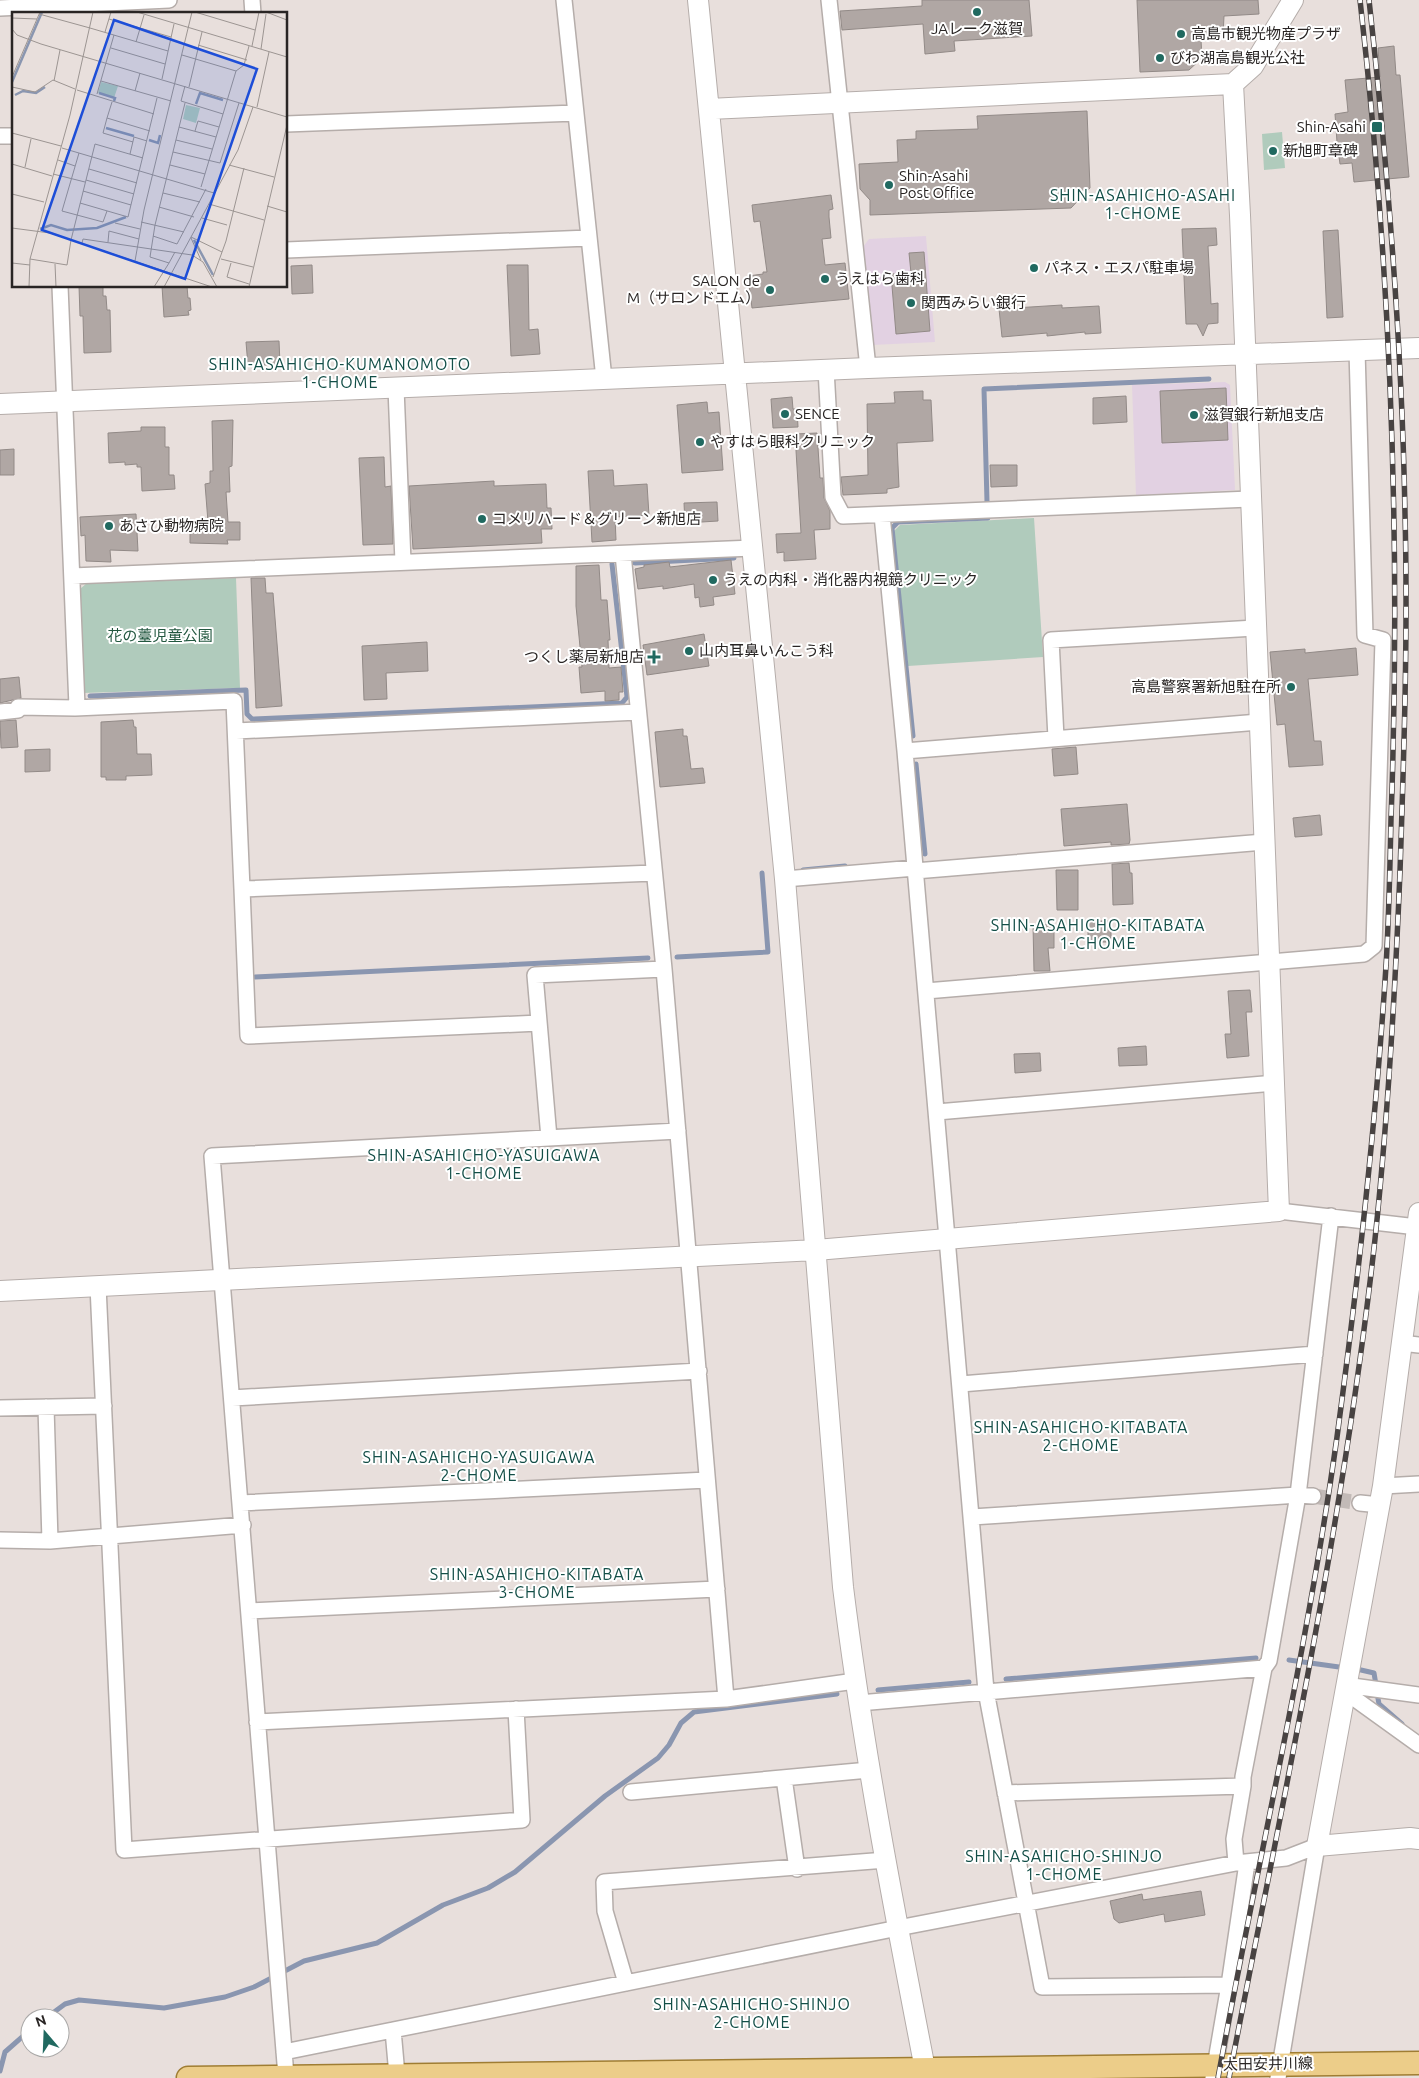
<svg xmlns="http://www.w3.org/2000/svg" width="1419" height="2078" viewBox="0 0 1419 2078" font-family="Ubuntu,'Noto Sans JP',sans-serif">
  <style>
    .commercial { fill: #e2d1e2 }
    .green { fill: #b0cbbc }
    .lines { fill: none; stroke-linecap: round; stroke-linejoin: round }
    .stream { stroke: #8a96b0; stroke-width: 5 }
    .building { fill: #b0a7a4; stroke: #928a87 }
    .street-tunnel { stroke: #c2bab7; stroke-width: 15; stroke-dasharray: 15 8; stroke-linecap: butt }
    .street-casing { stroke: #b5adaa; stroke-width: 18 }
    .secondary-casing { stroke: #b5adaa; stroke-width: 22 }
    .primary-casing { stroke: #9f7d33; stroke-width: 25 }
    .street { stroke: #fff; stroke-width: 15 }
    .secondary { stroke: #fff; stroke-width: 20 }
    .primary { stroke: #eccd89; stroke-width: 22 }
    .rail-casing { stroke: #484342; stroke-width: 5.5 }
    .rail { stroke: #fff; stroke-width: 4; stroke-dasharray: 11; stroke-linecap: butt }
    .poi-dot { fill: #206960; stroke: #fff; stroke-width: 2 }
    .labels { text-anchor: middle; stroke-width: 4; stroke-linejoin: round; paint-order: stroke }
    .poi-label { font-size: 15px; fill: #292524; stroke: #fff; text-anchor: start }
    .park-label { font-size: 15px; fill: #22573f; stroke: #fff }
    .street-label { font-size: 15px; fill: #292524; stroke: #fff }
    .neighbourhood-label { font-size: 16px; letter-spacing: 1px; fill: #134e47; stroke: #fff }
    .inset-river { fill: none; stroke: #8a96b0; stroke-width: 2.5 }
    .inset-road { fill: none; stroke: #9c9592; stroke-width: 1 }
    .view { fill: #1d4ed8; fill-opacity: 0.15; stroke: #1d4ed8; stroke-width: 2.5 }
    .inset-edge { fill: none; stroke: #292524; stroke-width: 2.5 }
  </style>
  <rect width="100%" height="100%" fill="#e8dfdc"/>
  <path class="commercial" d="M926,236L935,342L872,345L863,247L869,239Z
    M1225,382L1230,385L1235,490L1136,495L1132,385Z"/>
  <path class="green" d="M1282,132L1285,168L1264,170L1262,134Z
    M1034,518L1043,657L908,666L893,532L900,525Z
    M236,578L240,688L83,693L80,589L87,583Z"/>
  <g class="lines">
    <path class="stream" d="M987,502L984,389L1209,379
      M635,563L734,558
      M90,696L246,690L247,714L252,719L622,703L627,697L612,564
      M913,736L892,528L898,522L988,518
      M916,764L925,854
      M803,870L845,866
      M677,957L768,952L762,873
      M255,977L648,958
      M1289,1660L1339,1667
      M1361,1670L1374,1673L1376,1685
      M1006,1679L1256,1658
      M878,1690L969,1682
      M1377,1693L1379,1704L1402,1724
      M46,2018L65,2004L79,2000L164,2008L225,1997L254,1987L304,1961L377,1943L443,1905L488,1888L515,1872L605,1796L658,1758L669,1745L681,1723L694,1712L837,1694
      M0,2071L5,2052L30,2030"/>
  </g>
  <path class="building" d="M922,0H1029L1032,36L954,41L955,51L925,54L923,24L842,30L840,11L922,6Z
    M1137,0H1258L1259,14L1224,16L1223,36L1218,40H1201L1202,58L1189,70L1140,72Z
    M1394,46L1396,75H1400L1409,177L1354,182L1352,163L1340,164L1337,142L1335,114L1348,112L1345,80L1380,77L1378,48Z
    M1087,111L1090,188L1071,208L870,215V200L860,189L859,164L898,162L897,140L916,139V131L978,129L977,116Z
    M831,195L833,209L829,210V217L831,238L822,239L825,265L845,263L849,299L752,308L748,276L763,274V272H767L760,221L754,222L752,205Z
    M1216,228L1217,245L1208,246L1211,304L1218,303V323L1208,324L1203,336L1197,324H1186L1182,229Z
    M1338,230L1343,317L1327,318L1323,231Z
    M924,252L930,331L896,334L891,274L911,273L909,253Z
    M312,265L313,293L292,294L291,266Z
    M507,265H528L529,330L538,329L540,354L511,356Z
    M79,286H103V296H106L107,310H110L111,352L84,353L83,316H80Z
    M162,286H187L188,298H190L191,310L188,311L189,315L164,317Z
    M1062,305V308L1099,306L1101,333L1085,334V332L1047,336V333L1002,337L999,309Z
    M279,341L280,364L248,366L246,342Z
    M1226,388L1228,440L1162,443L1160,391Z
    M923,391V400H931L933,441L897,443L899,487L887,489V493L843,495L841,477L868,475L867,404L895,403L894,392Z
    M1126,396L1127,422L1093,424V398Z
    M792,397L793,409H797L798,427L773,428L771,399Z
    M707,402L708,413L719,412L723,470L682,473L677,405Z
    M233,420L232,466L229,467L230,492H226L228,522H240V540H227L228,544L190,543V522H208L205,484L210,483V471H213L212,421Z
    M141,427H165V447H169V475H174L175,489L142,491L141,467H137V464L125,465V462L109,463L108,433L141,431Z
    M817,433L820,478H823L824,498L830,511V529L814,530L816,559L784,561V552L777,553L776,534L801,533L795,434Z
    M14,449V475H0V450Z
    M384,457L385,487L391,486L393,544L363,545L359,458Z
    M990,465H1017V486L991,487Z
    M613,470L614,486L647,484L649,515L615,517L616,540L592,542L588,471Z
    M494,481V486L546,484L547,508H551L552,529H541L542,543L413,549L409,486Z
    M717,502L718,521L685,523L684,503Z
    M136,514L138,551L110,550L111,562L86,561L85,535L81,536L80,517Z
    M731,560L735,594L713,597L714,605L700,607L699,597L695,598L694,584L663,589V586L638,589L635,569L644,567V565L669,562L670,567Z
    M599,565L601,600H607L610,640H608L609,668L621,667L623,692H619V700L605,701V691L581,693L579,667H582L576,606V566Z
    M251,578H265L266,593H273L282,706L256,708Z
    M704,634L709,666L647,675L643,645Z
    M427,642L428,671L386,673L387,699L364,700L362,646Z
    M1356,648L1358,675L1308,679L1314,741H1321L1323,765L1289,767L1285,724L1277,725L1270,652L1305,649V653Z
    M19,677L21,698L0,703V679Z
    M16,720L18,747L1,748L0,721Z
    M133,720L134,727H136L137,754H151L152,775L126,776V780H106V777H101V722Z
    M683,729V736H687L691,769L703,768L705,783L660,787L655,732Z
    M1076,747L1078,774L1054,776L1052,749Z
    M50,749V771L25,772V750Z
    M1127,804L1130,840L1129,844L1111,845V842L1064,846L1061,809Z
    M1320,815L1322,835L1295,837L1293,818Z
    M1129,863L1130,873H1132L1133,904L1113,905L1112,864Z
    M1056,870H1078V910H1057Z
    M1088,921H1111V942H1088Z
    M1054,924V948H1048L1050,971H1034L1033,925Z
    M1250,990L1252,1012H1246L1249,1056L1227,1058L1225,1034H1231L1228,991Z
    M1146,1046L1147,1065L1119,1066L1118,1048Z
    M1040,1053L1041,1071L1015,1073L1014,1054Z
    M1201,1891L1205,1915L1165,1922L1164,1914L1119,1923L1114,1919L1110,1901L1142,1894L1143,1900Z"/>
  <g class="lines">
    <path class="street-tunnel" d="M1313,1496L1360,1503"/>
    <g class="street-casing">
      <path id="street" d="M252,0L253,14
        M564,0L604,379
        M829,0L868,368
        M0,8L169,0
        M286,124L576,113
        M0,136H14
        M286,250L589,238
        M60,286L77,707
        M826,369L833,497L843,516L1250,499
        M396,388L403,562
        M882,515L905,751L986,1691L1042,1987L1229,1985L1247,1863
        M72,576L753,548
        M0,712L18,710V707L75,708L234,701L242,889L654,873
        M236,731L638,712
        M1056,738L1051,640L1255,628
        M905,751L1259,722
        M915,871L1264,842
        M785,879L915,868
        M242,889L248,1036L539,1023
        M926,991L1364,954L1374,946L1383,640L1365,635L1357,350
        M937,1112L1274,1083
        M549,1138L535,975L664,969
        M1279,1211L1417,1227
        M98,1286L124,1850L522,1820L516,1709
        M1401,1343L1419,1345
        M961,1384L1315,1354
        M232,1398L699,1371
        M46,1407L50,1541
        M0,1408L104,1406
        M1383,1486L1419,1484
        M241,1503L707,1480
        M1360,1503L1380,1505
        M972,1517L1298,1495L1313,1496
        M0,1540L50,1541L243,1525
        M250,1611L717,1589
        M1345,1685L1419,1695
        M1344,1691L1419,1745
        M726,1699L855,1681
        M859,1703L1264,1668
        M257,1722L726,1699L664,969L623,554
        M784,1778L797,1869
        M631,1792L869,1770
        M1005,1793L1243,1786V1777L1264,1668L1269,1661L1298,1495L1331,1216
        M1236,1863L1234,1839L1243,1786
        M626,1983L605,1911L604,1882L886,1860
        M284,2052L393,2030
        M397,2075L393,2030L898,1928L1236,1863L1286,1858L1317,1846
        M286,2076L212,1156L678,1131
        M1213,2078L1229,1985
        M1278,2078L1317,1846"/>
    </g>
    <g class="secondary-casing">
      <path id="secondary" d="M698,0L785,879L843,1587C863,1749 894,1909 925,2069
        M709,109L1233,84L1253,66L1293,0
        M0,404L868,368L1419,348
        M1419,1213L1383,1486L1317,1846L1410,1838L1419,1839
        M0,1291L816,1250L1279,1211L1240,215L1233,84"/>
    </g>
    <g class="primary-casing">
      <path id="primary" d="M188,2078L1419,2063"/>
    </g>
    <use href="#street" class="street"/>
    <use href="#secondary" class="secondary"/>
    <use href="#primary" class="primary"/>
    <g class="rail-casing">
      <path id="rail" d="M1218,2078C1257,1865 1307,1652 1337,1437C1358,1281 1376,1123 1386,966C1389,917 1390,868 1391,819C1401,546 1391,272 1360,0
        M1229,2078C1283,1799 1344,1521 1375,1239C1388,1117 1395,994 1400,872C1404,752 1408,633 1405,514C1402,342 1388,171 1369,0"/>
    </g>
    <use href="#rail" class="rail"/>
  </g>
  <g class="poi-dot">
    <circle cx="977" cy="12" r="5"/>
    <circle cx="1181" cy="34" r="5"/>
    <circle cx="1160" cy="58" r="5"/>
    <rect x="1371" y="121" width="12" height="12" rx="2.5"/>
    <circle cx="1273" cy="151" r="5"/>
    <circle cx="889" cy="185" r="5"/>
    <circle cx="1034" cy="268" r="5"/>
    <circle cx="825" cy="279" r="5"/>
    <circle cx="770" cy="290" r="5"/>
    <circle cx="911" cy="303" r="5"/>
    <circle cx="785" cy="414" r="5"/>
    <circle cx="1194" cy="415" r="5"/>
    <circle cx="700" cy="442" r="5"/>
    <circle cx="482" cy="519" r="5"/>
    <circle cx="109" cy="526" r="5"/>
    <circle cx="713" cy="580" r="5"/>
    <circle cx="689" cy="651" r="5"/>
    <path d="M651.5 649.5h5v5h5v5h-5v5h-5v-5h-5v-5h5z"/>
    <circle cx="1291" cy="687" r="5"/>
  </g>
  <g class="labels">
    <g class="poi-label">
      <text x="977" y="34" text-anchor="middle">JAレーク滋賀</text>
      <text x="1191" y="39">高島市観光物産プラザ</text>
      <text x="1170" y="63">びわ湖高島観光公社</text>
      <text x="1366" y="132" text-anchor="end">Shin-Asahi</text>
      <text x="1283" y="156">新旭町章碑</text>
      <text x="899" y="181">Shin-Asahi<tspan x="899" dy="17">Post Office</tspan></text>
      <text x="1044" y="273">パネス・エスパ駐車場</text>
      <text x="835" y="284">うえはら歯科</text>
      <text x="760" y="286" text-anchor="end">SALON de<tspan x="760" dy="17">M（サロンドエム）</tspan></text>
      <text x="921" y="308">関西みらい銀行</text>
      <text x="795" y="419">SENCE</text>
      <text x="1204" y="420">滋賀銀行新旭支店</text>
      <text x="710" y="447">やすはら眼科クリニック</text>
      <text x="492" y="524">コメリハード＆グリーン新旭店</text>
      <text x="119" y="531">あさひ動物病院</text>
      <text x="723" y="585">うえの内科・消化器内視鏡クリニック</text>
      <text x="699" y="656">山内耳鼻いんこう科</text>
      <text x="644" y="662" text-anchor="end">つくし薬局新旭店</text>
      <text x="1281" y="692" text-anchor="end">高島警察署新旭駐在所</text>
    </g>
    <g class="park-label">
      <text x="160" y="641">花の薹児童公園</text>
    </g>
    <g class="street-label">
      <text transform="translate(1268 2064) rotate(-1)" y="5">太田安井川線</text>
    </g>
    <g class="neighbourhood-label">
      <text x="1143" y="201">SHIN-ASAHICHO-ASAHI<tspan x="1143" dy="18">1-CHOME</tspan></text>
      <text x="340" y="370">SHIN-ASAHICHO-KUMANOMOTO<tspan x="340" dy="18">1-CHOME</tspan></text>
      <text x="1098" y="931">SHIN-ASAHICHO-KITABATA<tspan x="1098" dy="18">1-CHOME</tspan></text>
      <text x="484" y="1161">SHIN-ASAHICHO-YASUIGAWA<tspan x="484" dy="18">1-CHOME</tspan></text>
      <text x="1081" y="1433">SHIN-ASAHICHO-KITABATA<tspan x="1081" dy="18">2-CHOME</tspan></text>
      <text x="479" y="1463">SHIN-ASAHICHO-YASUIGAWA<tspan x="479" dy="18">2-CHOME</tspan></text>
      <text x="537" y="1580">SHIN-ASAHICHO-KITABATA<tspan x="537" dy="18">3-CHOME</tspan></text>
      <text x="1064" y="1862">SHIN-ASAHICHO-SHINJO<tspan x="1064" dy="18">1-CHOME</tspan></text>
      <text x="752" y="2010">SHIN-ASAHICHO-SHINJO<tspan x="752" dy="18">2-CHOME</tspan></text>
    </g>
  </g>
  <g transform="translate(12 12)">
    <rect width="275" height="275" fill="#e8dfdc"/>
    <path d="M89,70L106,74L102,86L86,81ZM174,93L188,96L184,111L171,107Z" fill="#b0cbbc"/>
    <path class="inset-river" d="M0,70L30,0M87,81L103,86L102,89M3,83L11,79L24,81L33,75M184,92L188,81L211,88M94,116L122,124M137,128L146,131L148,123M28,217L39,213L55,218L85,216L114,205M182,228L201,263"/>
    <path class="inset-road" d="M125,0L275,45M183,0L243,18M254,0L275,8M27,2L78,16M0,6L25,7M97,7L159,25M78,16L156,39M0,17L5,23L29,32L275,105M93,20L99,0M124,30L132,3M186,33L235,48M240,34L247,0M99,36L153,52M249,37L254,2M170,43L224,59M0,65L28,0M150,67L162,12M42,69L48,38M89,69L159,89M173,74L169,89L211,102M0,75L23,80L41,68L63,77M177,75L190,20M65,78L142,102M123,79L128,61M85,82L102,23M100,90L95,106L138,119M245,95L257,40M95,106L91,121L121,130M167,115L204,125M183,119L186,109L207,115M0,121L49,134M164,128L200,137M50,136L202,181M161,140L208,151L227,91M67,141L50,199L91,210L95,199M118,142L122,125L135,129M46,148L63,154M0,152L40,164M158,153L193,162M217,153L262,165M13,155L19,127M77,157L125,171M41,162L73,170M74,168L122,182M189,175L224,59L232,53L237,34M71,179L119,193M151,181L188,190M0,182L32,190M68,191L116,205L145,86M197,192L252,208M255,194L275,200M147,195L182,205M190,206L215,213M129,210L172,220M103,211L128,217M0,216L38,221L200,275M141,224L165,232L194,177M179,225L210,240M179,226L189,248M59,228L83,132L131,146M96,230L97,219L127,227M70,231L71,227L180,243L191,250L205,275M163,240L157,251L138,245L143,213L173,91M18,247L55,253L59,228M209,247L241,255M123,249L132,198L180,0M0,251L18,253M219,251L215,265L237,272M43,252L44,275M201,265L214,229L232,156M17,275L18,247L58,103L81,0M142,275L157,251M152,275L226,138L241,95M237,275L275,113"/>
    <path class="view" d="M102,8L245,57L173,267L30,218Z"/>
    <rect width="275" height="275" class="inset-edge"/>
  </g>
  <g transform="translate(45 2033) rotate(341)"><circle r="24" fill="#ffffff" stroke="#a9a8a7"/>
  <path d="M0-4L9 19L0 12L-9 19Z" fill="#206960"/>
  <text y="-8" font-size="14" font-weight="bold" text-anchor="middle" fill="#292524">N</text>
  </g>
</svg>
